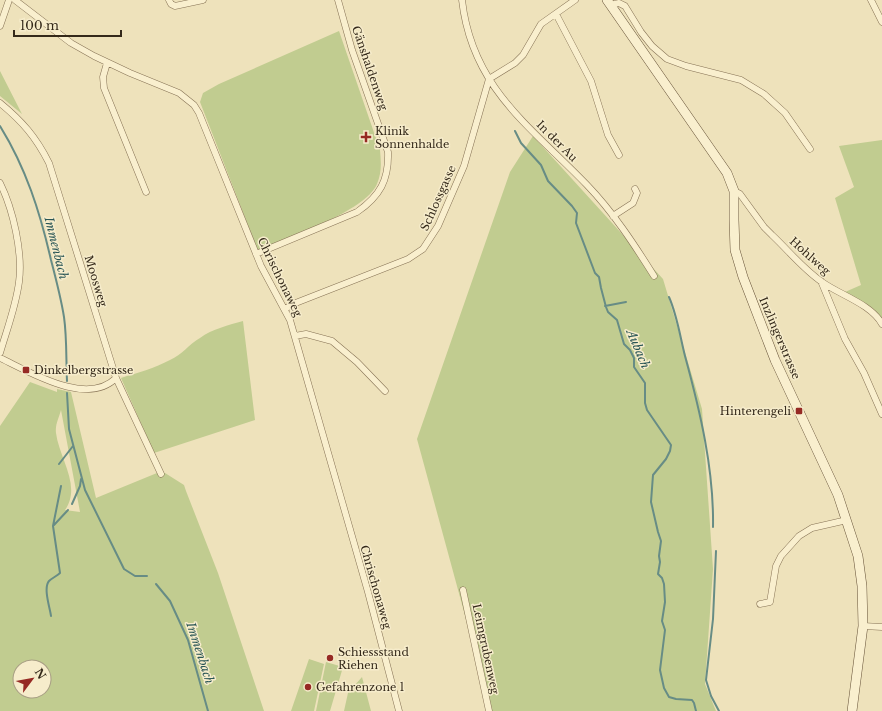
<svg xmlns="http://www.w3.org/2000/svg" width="882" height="711" viewBox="0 0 882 711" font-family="'Libre Baskerville',serif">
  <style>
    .green { fill: #c1cc90; fill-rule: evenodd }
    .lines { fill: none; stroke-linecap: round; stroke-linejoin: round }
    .stream { stroke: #678c85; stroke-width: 2 }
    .street-casing { stroke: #867255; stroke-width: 7 }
    .secondary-casing { stroke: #675339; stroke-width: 10 }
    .street { stroke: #f9efce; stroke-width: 6 }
    .secondary { stroke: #f9efce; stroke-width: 9 }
    .poi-dot { fill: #962a24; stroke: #f6eccb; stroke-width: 1.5 }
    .labels { text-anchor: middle; stroke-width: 3; stroke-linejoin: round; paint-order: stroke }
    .street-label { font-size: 11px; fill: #34291a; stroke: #f6eccb }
    .poi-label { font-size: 11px; fill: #34291a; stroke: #f6eccb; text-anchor: start }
    .water-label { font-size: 12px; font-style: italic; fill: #295555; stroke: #f6eccb }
  </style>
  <rect width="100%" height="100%" fill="#eee2bb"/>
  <path class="green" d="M339,31L380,150C381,162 382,172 377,184C366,211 285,239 258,251L200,102L203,93L219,84Z
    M0,71L22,114L0,96Z
    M533,136L663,279L702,409L713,569L705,684L716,711H491L417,439L510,172Z
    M882,140V321L845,292L861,285L835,198L854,187L839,146Z
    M243,321L255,420L154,453L121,378C137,373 155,368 170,360C182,355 189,344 200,338C212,329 229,325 243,321Z
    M30,382L57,392V389L71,392L96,498L157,473H165L184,485L186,491L218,573L264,711H0V426ZM61,410L80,512L65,510C82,486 59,458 56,433C55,424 59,418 61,410ZM20,667H44V691H20Z
    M309,659L324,664L314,711H291Z
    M326,662L343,667L330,711H316Z
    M362,677L371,711H344L348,693Z"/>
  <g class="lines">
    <path class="stream" d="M0,126C26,168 40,212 51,260C56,279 61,298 64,317C67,338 66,360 67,381
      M515,131L521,143L541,165L548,181L572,206L577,213L576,223L595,273L599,277L601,288L606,307L608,312L617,320L624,344L630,350L634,358V367L645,383V403L647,410L671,445L670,451L666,459L653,475L651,502L658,532L661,541L659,556L660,562L658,574L662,578L664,584L665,602L662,621L665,630L660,670L664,688L669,697L676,699L692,700L694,703L696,711
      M669,297C677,315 680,336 685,356C700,411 714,469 713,527
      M605,306L626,302
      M67,393L69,429L85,490L124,569L135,576H147
      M59,464L73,446
      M72,504L80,486L81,479
      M54,525L68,510
      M716,551L713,619L706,680L711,696L719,711
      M156,584L170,601L188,640L208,711
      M51,616C50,608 43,588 49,581C52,578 57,576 60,573L53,526L61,486"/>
    <g class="street-casing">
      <path id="street" d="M15,0L71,43L94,56L130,73L179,93L194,105L199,113L261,266L290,320L368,592L399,711
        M169,0L171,4L175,6L203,0
        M462,0C472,88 530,126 587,185C613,212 634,244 654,276
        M871,0L882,22
        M610,5L619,3L625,6L641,32L652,46L667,59L686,66L741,80L764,94L785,113L810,149
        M556,14L591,81L608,135L619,155
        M0,26L9,0
        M107,63L103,77L104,88L146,192
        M489,79L515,63L523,55L541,24L575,0
        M0,103C22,121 36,137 49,163L116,378L161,474
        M0,183C13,209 23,253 19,282C16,306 7,329 0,353
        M734,191L740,194L764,227L772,235C788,250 803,269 822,282C840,295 871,304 882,324
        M613,216L633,203L637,193L635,189
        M256,254L357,212C380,196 389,180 388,152L352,50L338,0
        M821,281L845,339L864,373L882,414
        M285,309L293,304L408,259L423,249L438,226L464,166L489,79
        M295,336L306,334L332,341L357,362L385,391
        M0,358C30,372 87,407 116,378
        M463,590L489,711
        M760,604L770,602L776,566L781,556L799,536L812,528L847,520
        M863,626L882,627"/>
    </g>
    <g class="secondary-casing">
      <path id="secondary" d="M607,0L727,173L734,191V220L735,250L743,277L775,360L838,495L858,556L862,586L863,626L852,711"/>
    </g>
    <use href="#street" class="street"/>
    <use href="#secondary" class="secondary"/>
  </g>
  <g class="poi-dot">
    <path d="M364 131h4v4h4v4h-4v4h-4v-4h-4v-4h4z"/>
    <rect x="22" y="366" width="8" height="8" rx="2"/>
    <rect x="795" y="407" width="8" height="8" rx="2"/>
    <circle cx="330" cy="658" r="4"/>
    <circle cx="308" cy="687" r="4"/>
  </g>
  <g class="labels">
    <g class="street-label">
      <text transform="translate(370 68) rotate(71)" y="4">Gänshaldenweg</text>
      <text transform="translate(557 141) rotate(45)" y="4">In der Au</text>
      <text transform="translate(438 198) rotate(-66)" y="4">Schlossgasse</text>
      <text transform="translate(810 256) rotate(42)" y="4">Hohlweg</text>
      <text transform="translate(280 277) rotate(64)" y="4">Chrischonaweg</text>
      <text transform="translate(96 281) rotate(73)" y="4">Moosweg</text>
      <text transform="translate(780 338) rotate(67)" y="4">Inzlingerstrasse</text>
      <text transform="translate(376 587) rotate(74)" y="4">Chrischonaweg</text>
      <text transform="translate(486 649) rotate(78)" y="4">Leimgrubenweg</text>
    </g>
    <g class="poi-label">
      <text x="375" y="135">Klinik<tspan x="375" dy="13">Sonnenhalde</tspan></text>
      <text x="34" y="374">Dinkelbergstrasse</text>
      <text x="791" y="415" text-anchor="end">Hinterengeli</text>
      <text x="338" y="656">Schiessstand<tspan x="338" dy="13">Riehen</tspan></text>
      <text x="316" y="691">Gefahrenzone 1</text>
    </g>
    <g class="water-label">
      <text transform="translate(56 248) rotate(76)" y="4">Immenbach</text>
      <text transform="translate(638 349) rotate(67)" y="4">Aubach</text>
      <text transform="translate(200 653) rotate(72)" y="4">Immenbach</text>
    </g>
  </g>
  <g transform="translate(32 679) rotate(58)"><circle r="19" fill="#f6eccb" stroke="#a89e84"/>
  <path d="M0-3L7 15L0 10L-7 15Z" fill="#962a24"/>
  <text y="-6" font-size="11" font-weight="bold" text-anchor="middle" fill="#34291a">N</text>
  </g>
  <path d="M14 30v6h107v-6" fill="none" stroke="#34291a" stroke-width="2"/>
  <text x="20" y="30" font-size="12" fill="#34291a" stroke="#f6eccb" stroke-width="3" paint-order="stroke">100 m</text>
</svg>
